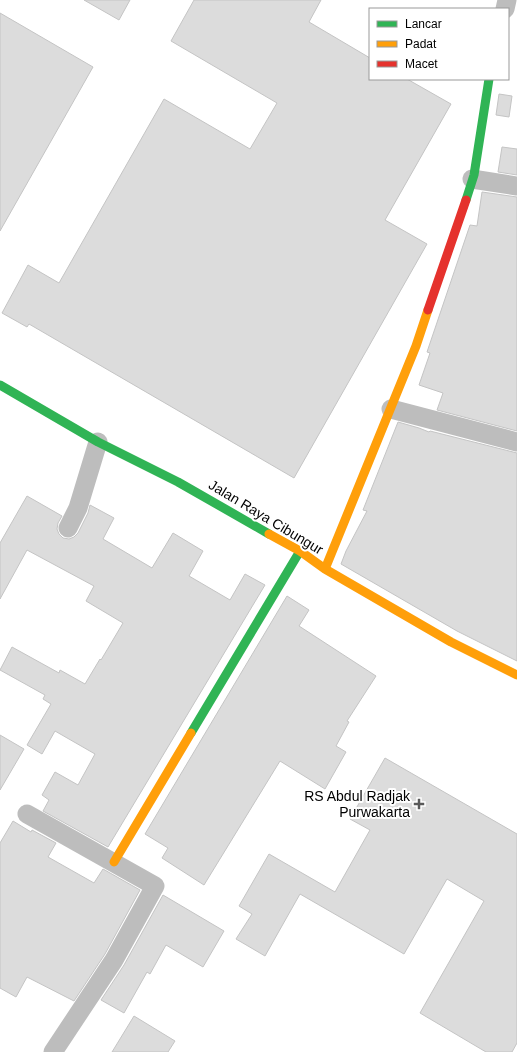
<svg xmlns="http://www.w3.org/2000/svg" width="517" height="1052" viewBox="0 0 517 1052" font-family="Helvetica,sans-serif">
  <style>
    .building { fill: #dcdcdc; stroke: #c4c4c4 }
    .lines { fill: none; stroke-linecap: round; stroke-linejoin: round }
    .street { stroke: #bdbdbd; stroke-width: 19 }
    .fast { stroke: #30b455; stroke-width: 9 }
    .slow { stroke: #ff9f0a; stroke-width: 9 }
    .jam { stroke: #e5322d; stroke-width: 9 }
    .poi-dot { fill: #595959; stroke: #fff; stroke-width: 1.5 }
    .labels { text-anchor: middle; stroke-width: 4; stroke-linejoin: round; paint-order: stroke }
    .street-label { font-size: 14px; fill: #000; stroke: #fff }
    .poi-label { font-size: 14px; fill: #000; stroke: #fff; text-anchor: end }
  </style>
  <rect width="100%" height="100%" fill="#fff"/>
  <path class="building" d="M84,0H130L119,20Z
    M194,0H321L309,22L370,58V79H407L451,104L385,220L427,244L294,478L29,324L27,327L2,313L28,265L59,283L164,99L250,149L277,103L171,41Z
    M0,13L93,67L0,231Z
    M499,94L512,96L509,117L496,115Z
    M502,147L517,149V175L498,172Z
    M482,192L517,197V431L437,410L443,393L419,385L430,353L427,352L470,225L477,226Z
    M398,422L419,428L429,432L430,431L517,453V661L457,631L341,564L346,551L367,511L363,510Z
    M27,496L62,516L58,523L57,529L59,534L63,538L69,539L74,537L78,533L88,513L90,505L114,518L103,539L152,568L173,533L203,551L189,576L230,600L245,574L265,585L108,847L43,811L49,800L42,795L55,772L78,785L95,754L55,731L42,754L27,745L51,704L43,699L45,695L0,670L12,647L59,673L60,670L85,684L100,659L101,660L123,623L86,601L94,586L27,550L0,599V543Z
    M287,596L309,610L299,626L376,676L347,721L349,722L336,746L346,752L325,789L280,761L204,885L162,858L168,848L145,834Z
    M0,735L24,749L0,790Z
    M385,758L517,834V1043L512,1052H486L420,1013L484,901L447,879L404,954L300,894L265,956L236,939L252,914L239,906L269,854L335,892L370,830L350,819Z
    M13,821L31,832L32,830L56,843L48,857L94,883L103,869L140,890L105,954L74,1001L27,977L16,997L0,988V843Z
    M163,895L224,931L203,967L166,945L150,974L147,972L124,1013L101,1000L124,965Z
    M134,1016L175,1041L168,1052H112Z"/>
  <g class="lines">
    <path class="street" d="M505,9L507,0
      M472,179L517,186
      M391,409L517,442
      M68,528L78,508L98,442
      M27,814L155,886L114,960L53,1052"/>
    <path class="fast" d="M466,200L474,175L489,79
      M0,385L98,442L178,482L269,534
      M191,733L300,551"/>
    <path class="slow" d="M269,534L300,551L325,569L451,642L517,675
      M325,569L416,346L428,310
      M114,862L191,733"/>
    <path class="jam" d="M428,310L466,200"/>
  </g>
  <path class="poi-dot" d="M417 798h4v4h4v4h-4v4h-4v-4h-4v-4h4z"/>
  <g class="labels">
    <g class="street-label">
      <text transform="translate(266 517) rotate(31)" y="5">Jalan Raya Cibungur</text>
    </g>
    <g class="poi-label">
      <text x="410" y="801">RS Abdul Radjak<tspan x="410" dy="16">Purwakarta</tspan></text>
    </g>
  </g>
  <rect x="369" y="8" width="140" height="72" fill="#ffffff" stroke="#999999"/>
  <rect x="377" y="21" width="20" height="6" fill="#30b455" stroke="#999999"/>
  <text x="405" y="28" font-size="12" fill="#000000">Lancar</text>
  <rect x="377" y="41" width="20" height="6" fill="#ff9f0a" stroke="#999999"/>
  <text x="405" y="48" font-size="12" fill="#000000">Padat</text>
  <rect x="377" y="61" width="20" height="6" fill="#e5322d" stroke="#999999"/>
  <text x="405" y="68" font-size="12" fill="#000000">Macet</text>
</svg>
